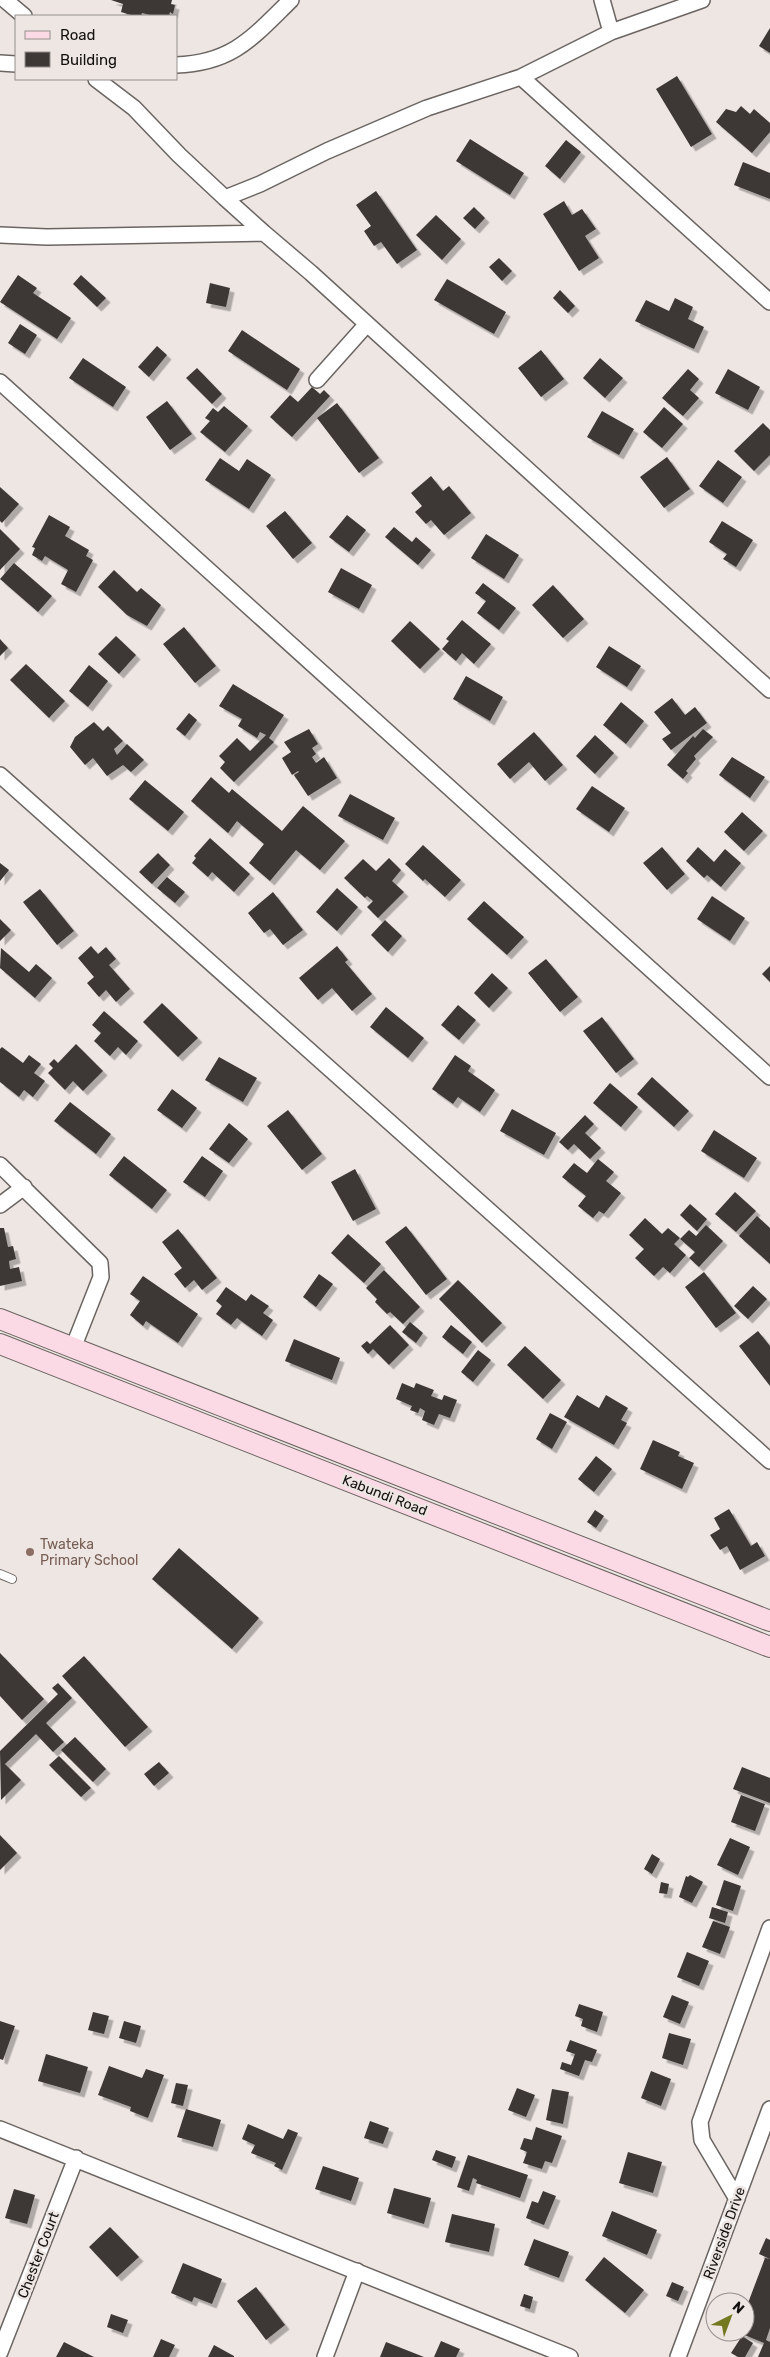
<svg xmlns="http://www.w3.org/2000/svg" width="770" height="2357" viewBox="0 0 770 2357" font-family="Rubik,sans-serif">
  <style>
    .building { fill: #3d3835; filter: url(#shadow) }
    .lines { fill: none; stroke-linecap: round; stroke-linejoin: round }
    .lane-casing { stroke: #6b6562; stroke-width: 10 }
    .street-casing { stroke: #6b6562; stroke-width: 18 }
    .secondary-casing { stroke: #6b6562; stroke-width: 22 }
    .lane { stroke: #fff; stroke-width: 8 }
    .street { stroke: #fff; stroke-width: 15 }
    .secondary { stroke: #fcdae5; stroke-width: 20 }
    .education-dot { fill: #8d6e63; stroke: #ede6e3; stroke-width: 2 }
    .labels { text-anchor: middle; stroke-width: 5; stroke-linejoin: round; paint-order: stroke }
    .street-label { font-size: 14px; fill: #12100f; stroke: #ede6e3 }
    .education-label { font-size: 14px; fill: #785e54; stroke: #ede6e3; text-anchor: start }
  </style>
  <defs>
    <filter id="shadow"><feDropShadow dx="4.5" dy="4.5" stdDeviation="0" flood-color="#0004"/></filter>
  </defs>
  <rect width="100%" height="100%" fill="#ede6e3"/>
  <path class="building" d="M111,0H172L171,4L175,5L173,14L170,12L169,16H154L142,13L141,16H134L121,12L123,4Z
    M770,28V53L759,46Z
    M677,76L712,134L691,147L656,89Z
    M741,106L750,114L754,109L770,123V132L752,153L716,122L726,109L736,112Z
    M470,139L524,173L510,195L456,161Z
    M566,140L581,152L560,179L545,166Z
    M743,162L770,173V199L734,185Z
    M376,191L417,250L397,264L381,242L374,246L364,231L371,226L356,205Z
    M564,201L572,215L582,209L596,229L585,236L599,258L579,271L543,214Z
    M474,207L485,218L475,229L463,218Z
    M436,215L461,239L442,260L416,235Z
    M499,258L512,271L502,281L489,267Z
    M18,275L37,288L33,293L71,318L57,339L0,302Z
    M81,275L106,298L97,307L73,284Z
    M447,279L506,312L494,334L434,300Z
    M210,283L230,288L226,307L206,303Z
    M560,290L575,306L568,313L553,298Z
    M675,298L693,307L688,319L704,327L694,349L635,321L646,300L669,311Z
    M20,324L37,335L25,354L8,343Z
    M242,330L300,369L287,390L228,351Z
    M157,346L167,355L149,377L138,367Z
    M541,350L564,379L541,397L518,368Z
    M83,358L126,387L113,407L69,378Z
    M600,358L623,378L605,398L583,378Z
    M197,368L222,394L212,404L186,378Z
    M688,369L699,379L690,390L699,398L683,416L662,398Z
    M728,369L760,387L748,410L715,393Z
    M312,387L320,394L324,390L330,396L292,437L270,417L290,395L298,402Z
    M167,401L192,434L170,450L146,417Z
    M337,403L379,458L359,473L317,418Z
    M224,406L248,426L225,452L200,432L210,421L205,418L213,408L218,412Z
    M664,407L683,424L662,448L643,432Z
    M602,411L634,429L619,455L587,437Z
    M763,423L770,430V455L754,471L734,451Z
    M667,457L690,489L664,508L640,477Z
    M220,458L239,471L247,459L271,475L249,509L205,480Z
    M718,460L742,477L723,503L699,486Z
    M431,476L443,491L449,486L471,513L444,535L431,520L426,524L415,512L422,506L411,493Z
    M0,487L19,504L2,523L0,521Z
    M285,511L312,543L293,559L266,526Z
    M49,515L70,527L65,536L89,550L86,556L93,560L76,592L61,584L68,570L45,556L42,561L32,555L35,548L32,547Z
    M347,515L366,530L349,552L329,537Z
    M722,521L753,540L736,567L723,559L727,554L709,542Z
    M394,527L412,542L416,537L431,550L418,565L385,537Z
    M0,529L20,549L0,570Z
    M486,534L519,555L504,579L471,558Z
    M14,563L52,596L38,612L0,579Z
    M341,568L372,585L359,609L328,592Z
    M114,570L137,592L141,588L161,605L147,626L127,615L98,587Z
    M483,583L516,608L499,630L477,613L486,601L475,593Z
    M553,585L584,619L563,638L532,605Z
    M462,620L491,644L474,664L462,653L456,661L442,649L449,641L446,639Z
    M410,621L440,649L420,669L391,641Z
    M184,627L216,666L195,683L163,644Z
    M116,636L136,655L119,674L98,654Z
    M0,639L8,648L0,656Z
    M609,646L641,666L627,687L596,667Z
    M26,664L65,701L49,718L10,680Z
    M89,665L108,681L88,707L69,691Z
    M466,676L503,697L490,721L453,699Z
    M233,684L284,715L269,738L274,742L234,782L220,768L225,762L219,756L237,738L250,751L266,735L260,732L257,738L238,726L242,719L219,706Z
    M672,698L685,715L695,707L707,723L671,750L662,739L671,733L654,712Z
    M621,702L644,721L626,744L603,725Z
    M189,713L197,720L185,736L176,729Z
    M94,722L103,731L108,726L123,741L114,749L117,755L127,744L144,760L131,772L123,765L107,776L93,758L85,765L70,747L75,737Z
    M309,729L318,744L312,748L316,754L312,757L316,763L324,757L337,778L308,796L294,775L299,772L298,771L292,775L282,758L291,752L284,742Z
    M703,729L713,737L694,756L696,759L686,771L688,773L683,779L667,765L693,736L695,738Z
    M534,732L563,765L545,781L529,762L510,779L497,764Z
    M595,735L614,753L595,774L576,756Z
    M732,757L765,777L750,798L719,775Z
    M211,777L229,793L232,789L282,831L303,806L345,841L320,870L296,850L270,881L249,863L264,844L237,821L228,833L191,801Z
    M145,780L184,812L168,831L129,799Z
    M592,786L625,808L609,832L576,809Z
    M350,794L395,818L383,840L338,816Z
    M742,812L763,831L744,851L724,832Z
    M210,838L250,874L234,892L212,872L208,877L192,863L196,858L194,856Z
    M423,845L461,880L445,897L425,879L423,881L405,864Z
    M662,847L685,874L667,890L643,863Z
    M698,847L714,862L725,849L741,863L721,887L707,875L704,878L686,861Z
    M158,853L170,865L152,884L139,872Z
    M389,858L401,870L392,881L404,892L378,918L367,907L373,901L367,896L365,898L344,878L363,859L376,871Z
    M0,863L9,870L0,881Z
    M167,877L185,892L175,903L157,888Z
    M337,888L358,907L337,931L316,912Z
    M40,889L74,931L57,945L23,902Z
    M273,892L303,930L283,945L270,929L264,933L248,913Z
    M712,896L745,918L730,941L697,919Z
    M484,901L524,937L507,955L467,919Z
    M0,919L11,930L0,941Z
    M385,920L402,936L388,952L371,935Z
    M91,946L98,954L106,947L116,959L109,965L130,989L116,1002L106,990L99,997L87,983L94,977L78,958Z
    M337,946L348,960L345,962L372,994L352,1011L332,988L318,1000L299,978Z
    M1,948L29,972L36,964L52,978L35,998L0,968Z
    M546,959L578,997L560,1012L528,973Z
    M770,966V982L762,974Z
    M492,973L508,988L489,1008L474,993Z
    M162,1003L198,1038L178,1057L143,1022Z
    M458,1005L476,1020L459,1040L441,1025Z
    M386,1007L424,1038L408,1058L370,1027Z
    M104,1011L138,1041L126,1055L118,1047L110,1056L94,1041L101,1033L92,1025Z
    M602,1017L634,1059L616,1073L583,1031Z
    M76,1044L103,1071L83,1091L73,1081L65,1090L48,1073L53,1068L49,1064L54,1059L58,1063Z
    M2,1047L23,1063L29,1055L41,1064L34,1073L45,1081L33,1097L24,1090L19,1097L0,1082V1049Z
    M455,1055L471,1066L468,1071L495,1090L480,1112L458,1097L453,1104L432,1089Z
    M219,1057L257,1078L243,1102L205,1080Z
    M652,1077L689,1111L674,1127L637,1094Z
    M610,1083L638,1107L621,1127L593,1103Z
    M172,1089L197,1108L182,1128L157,1110Z
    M70,1102L111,1134L96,1154L54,1121Z
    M512,1109L556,1133L544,1155L500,1131Z
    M288,1110L322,1154L302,1170L267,1126Z
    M585,1115L594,1124L585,1133L601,1148L590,1159L574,1144L568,1150L559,1142Z
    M229,1123L248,1139L229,1163L209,1149Z
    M714,1130L757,1158L744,1178L701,1151Z
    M124,1156L167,1190L152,1209L109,1175Z
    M202,1156L223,1171L205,1197L183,1182Z
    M598,1159L614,1172L606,1181L621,1193L604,1214L599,1211L593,1218L578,1206L586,1196L562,1177L574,1163L587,1173Z
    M355,1169L376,1209L353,1221L331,1182Z
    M735,1192L756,1211L736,1232L715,1214Z
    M690,1204L707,1219L697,1231L680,1215Z
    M757,1216L770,1228V1264L739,1236Z
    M645,1218L662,1234L668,1228L680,1238L674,1244L686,1255L670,1273L663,1267L654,1276L635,1258L644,1249L629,1235Z
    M706,1225L723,1241L699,1267L689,1258L695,1252L680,1239L689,1230L696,1236Z
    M406,1226L447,1279L426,1295L385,1242Z
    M0,1228H4L8,1247L13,1246L16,1259L9,1261L10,1269L19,1267L22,1281L0,1286Z
    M178,1229L217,1278L202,1290L194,1280L185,1288L174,1274L182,1268L162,1242Z
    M348,1234L381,1264L364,1283L331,1253Z
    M384,1270L420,1307L403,1324L390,1312L387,1314L375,1302L377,1299L366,1288Z
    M704,1272L736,1313L716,1328L685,1287Z
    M319,1274L333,1284L316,1307L303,1297Z
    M143,1276L198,1314L178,1343L146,1321L143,1326L130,1315L140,1301L130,1294Z
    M458,1280L502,1323L482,1343L439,1299Z
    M753,1286L767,1299L748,1319L734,1306Z
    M226,1287L246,1301L251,1294L269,1306L263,1313L273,1320L262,1336L237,1318L231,1325L216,1314L222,1306L216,1301Z
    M410,1322L423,1333L416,1343L402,1332Z
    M390,1325L409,1345L389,1365L373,1349L368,1354L361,1346L367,1341L370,1344Z
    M451,1325L472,1342L463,1354L442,1337Z
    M758,1331L770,1346V1386L739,1346Z
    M294,1339L340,1358L332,1380L285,1361Z
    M525,1346L561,1380L543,1399L507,1365Z
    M478,1350L491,1360L473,1382L461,1372Z
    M402,1383L414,1388L416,1383L434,1390L431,1396L442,1400L444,1395L457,1400L450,1418L439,1414L434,1425L422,1420L425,1411L420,1408L418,1413L410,1410L412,1406L396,1399Z
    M577,1395L599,1408L606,1395L628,1408L621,1420L627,1423L614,1445L564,1417Z
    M550,1413L567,1422L552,1449L536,1439Z
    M653,1440L680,1452L678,1456L694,1463L682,1489L640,1469Z
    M596,1456L612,1469L594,1492L578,1479Z
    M729,1509L751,1546L757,1542L765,1556L740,1570L727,1546L720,1550L710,1535L720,1529L714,1518Z
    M595,1510L604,1516L596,1528L587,1522Z
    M179,1548L259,1618L232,1649L152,1579Z
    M0,1653L44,1699L22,1720L0,1696Z
    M84,1656L148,1727L125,1747L62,1676Z
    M58,1683L72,1698L46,1723L64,1742L53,1752L36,1734L5,1764L21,1780L1,1800L0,1751L58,1694L52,1688Z
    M75,1737L106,1769L93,1782L61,1750Z
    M59,1756L91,1788L81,1797L49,1765Z
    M159,1762L169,1773L154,1786L144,1774Z
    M742,1767L770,1778V1803L733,1789Z
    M741,1795L765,1804L755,1831L731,1822Z
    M0,1835L17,1853L0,1870Z
    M730,1838L750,1847L738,1875L717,1865Z
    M652,1854L660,1859L652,1874L644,1869Z
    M690,1875L703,1882L692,1903L679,1897L686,1876L688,1877Z
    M724,1880L741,1886L733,1911L716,1905Z
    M661,1882L669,1884L667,1894L659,1893Z
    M712,1907L728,1912L725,1923L709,1918Z
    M713,1921L730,1927L720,1954L702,1947Z
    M687,1952L709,1961L699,1986L677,1977Z
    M672,1995L689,2002L680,2024L663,2017Z
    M579,2004L603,2012L597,2032L581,2026L583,2019L575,2016Z
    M93,2012L109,2016L104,2034L88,2030Z
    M0,2021L15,2026L3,2060L0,2059Z
    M124,2021L141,2026L136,2043L119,2038Z
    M669,2033L691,2039L683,2065L662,2058Z
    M570,2040L597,2050L592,2062L585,2060L579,2076L560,2069L562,2062L571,2065L575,2054L566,2051Z
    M46,2054L88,2067L80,2093L38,2081Z
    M109,2066L142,2078L146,2069L164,2075L148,2118L130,2111L131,2107L98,2095Z
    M651,2071L671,2079L661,2106L641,2098Z
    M176,2083L188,2085L183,2106L171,2103Z
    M517,2088L535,2095L526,2117L508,2110Z
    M552,2089L569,2092L563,2124L546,2120Z
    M186,2109L221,2120L213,2147L177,2137Z
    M370,2121L389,2128L383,2144L364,2138Z
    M248,2124L283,2139L288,2129L298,2133L282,2170L274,2166L276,2163L251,2153L255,2145L242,2139Z
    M536,2127L562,2136L552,2163L545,2161L542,2169L523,2163L527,2152L520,2149L524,2138L532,2140Z
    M436,2150L456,2157L452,2168L432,2160Z
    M628,2152L662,2162L653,2193L619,2183Z
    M468,2155L528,2175L520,2198L476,2183L477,2180L473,2178L469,2191L457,2187Z
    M323,2166L359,2178L351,2201L315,2189Z
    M394,2188L431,2198L424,2224L387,2213Z
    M14,2189L35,2195L27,2224L5,2218Z
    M543,2191L556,2196L544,2225L526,2218L532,2201L538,2203Z
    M612,2211L657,2230L647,2255L602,2236Z
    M452,2214L495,2224L489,2252L445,2242Z
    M110,2227L139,2257L117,2277L89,2247Z
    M766,2238L770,2240V2259L759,2254Z
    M534,2239L569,2252L559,2278L524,2265Z
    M604,2257L644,2290L625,2313L585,2280Z
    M765,2258L770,2259V2328L766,2340L770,2342V2357H758L764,2343L737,2332H745V2311Z
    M183,2263L222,2279L212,2304L194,2297L192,2302L171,2293Z
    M672,2282L684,2287L678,2301L666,2296Z
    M256,2287L285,2325L266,2340L237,2301Z
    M524,2294L533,2297L530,2309L520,2306Z
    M111,2314L128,2320L123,2333L107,2327Z
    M742,2336L753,2343L745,2357H738L731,2353Z
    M161,2339L175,2345L169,2357H153Z
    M441,2341L460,2349L456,2357H434Z
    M64,2342L94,2357H56Z
    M386,2342L424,2357H380Z
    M214,2345L234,2356V2357H208Z"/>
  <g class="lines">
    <g class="lane-casing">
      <path id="lane" d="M0,1574L12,1579"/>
    </g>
    <g class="street-casing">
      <path id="street" d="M5,0L24,16
        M602,0L611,32
        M0,63L16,64
        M176,65C233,63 253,37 291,0
        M521,77L770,302
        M96,79L134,108L179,155L225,198
        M264,233L311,273L770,690
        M0,235L47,237L264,233L225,198L260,184L327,151L427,108L521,77L611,32L702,0
        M317,380L367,324
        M0,382L770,1077
        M0,775L770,1461
        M0,1165L100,1263L101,1277L73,1348
        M0,1205L24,1187
        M0,2129L570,2357
        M737,2199L702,2140L700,2122L770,1928
        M0,2352L76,2158
        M325,2357L357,2271
        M678,2357L770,2109"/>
    </g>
    <g class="secondary-casing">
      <path id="secondary" d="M0,1319L770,1621
        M0,1344L770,1647"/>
    </g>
    <use href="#lane" class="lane"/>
    <use href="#street" class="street"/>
    <use href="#secondary" class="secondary"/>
  </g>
  <circle class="education-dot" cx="30" cy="1552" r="5"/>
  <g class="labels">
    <g class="street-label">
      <text transform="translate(385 1495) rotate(21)" y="5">Kabundi Road</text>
      <text transform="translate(724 2233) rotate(-70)" y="5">Riverside Drive</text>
      <text transform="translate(38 2255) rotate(-69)" y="5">Chester Court</text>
    </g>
    <g class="education-label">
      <text x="40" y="1549">Twateka<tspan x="40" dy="16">Primary School</tspan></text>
    </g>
  </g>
  <rect x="15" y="15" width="162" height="65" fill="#ede6e3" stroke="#95908e"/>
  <rect x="25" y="31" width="25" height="8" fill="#fcdae5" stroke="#95908e"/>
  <text x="60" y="40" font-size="15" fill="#12100f">Road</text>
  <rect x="25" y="52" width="25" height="15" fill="#3d3835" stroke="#95908e"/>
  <text x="60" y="65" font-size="15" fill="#12100f">Building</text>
  <g transform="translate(730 2317) rotate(42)"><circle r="24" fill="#ede6e3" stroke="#95908e"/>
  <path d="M0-4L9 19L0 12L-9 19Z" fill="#737821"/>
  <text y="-8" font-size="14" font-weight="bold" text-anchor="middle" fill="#12100f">N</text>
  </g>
</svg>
